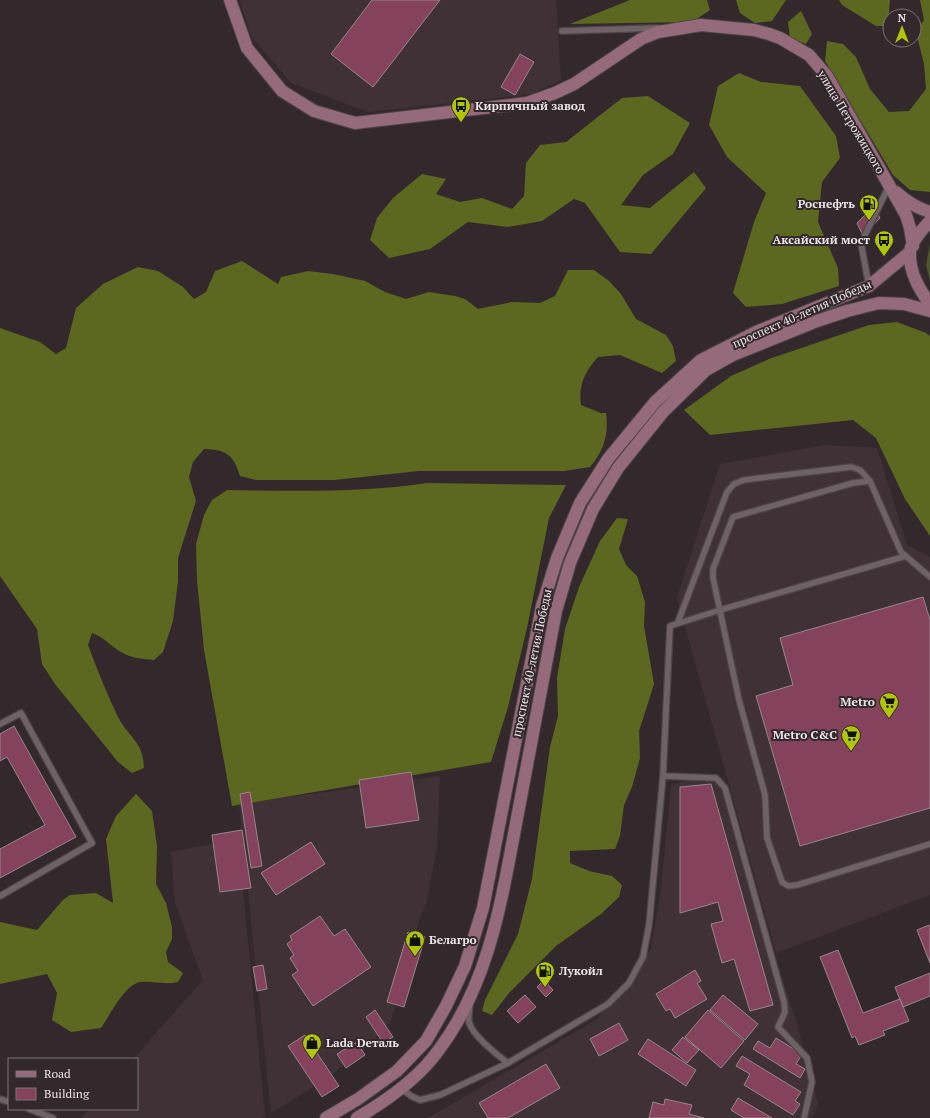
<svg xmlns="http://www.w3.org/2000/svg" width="930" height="1118" viewBox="0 0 930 1118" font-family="'PT Serif',serif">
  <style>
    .built { fill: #403136 }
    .green { fill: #4d542e }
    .forest { fill: #5c6720 }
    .building { fill: #84425c; stroke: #94888c }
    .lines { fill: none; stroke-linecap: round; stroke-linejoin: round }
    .lane-casing { stroke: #4d4447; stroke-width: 8 }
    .secondary-casing { stroke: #4d4447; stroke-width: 14 }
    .lane { stroke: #6e6266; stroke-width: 5.5 }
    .secondary { stroke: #956b7b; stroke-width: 12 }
    .labels { text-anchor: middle; stroke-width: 4; stroke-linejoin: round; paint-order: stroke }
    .poi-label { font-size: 12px; font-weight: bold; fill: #ebe4e6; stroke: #33292c; text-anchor: start }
    .street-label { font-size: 12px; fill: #ebe4e6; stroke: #33292c }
  </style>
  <rect width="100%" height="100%" fill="#33292c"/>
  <path class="built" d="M240,0H556L561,80L532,94L368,112L291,83L251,36Z
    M825,445L877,448L907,545L930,557V895L776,953L677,598L720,464Z
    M703,774L722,788L796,1021L818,1104L812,1118H428L597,1019L651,949L661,889L671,786Z
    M440,776L437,845L427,901L419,920L398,999L390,1022L371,1043L325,1080L271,1113L239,804Z
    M238,839L265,1116L261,1118H81L89,1109H137V1059H133L203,980L175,903L171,852Z"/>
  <path class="green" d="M930,243V281L926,265Z"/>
  <path class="forest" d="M630,0H707L710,10L692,22L570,24Z
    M736,0H786L772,21L755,23L740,13Z
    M839,0H890L888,26H876L842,5Z
    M920,0H930V192L910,190L893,175L825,61L827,41L843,44L856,57L870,89L889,112L909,111L926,89L924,64L916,32L924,20Z
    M801,11L812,34L806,44L790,38L788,22Z
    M739,73L761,82L800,86L836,136L840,158L822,182L818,222L838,268L839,286L782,304L746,307L733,293L754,222L766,193L727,157L709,125L718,86Z
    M648,96L690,123L673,154L643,175L621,205L650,208L694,172L706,188L651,254L620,252L585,203L574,199L542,221L508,227L468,222L430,249L389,258L370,240L377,218L393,198L422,174L446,179L436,194L460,202L482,198L512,209L524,196L526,163L540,145L566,142L622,98Z
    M242,261L278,284L281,277L308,271L333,274L365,281L385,292L406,299L429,292L455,296L465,299L478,309L512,302L540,303L555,296L568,270H594L609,281L621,294L636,319L666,335L673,346L676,361L662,373L620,355L598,357C585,371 578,386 581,405L601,413H606C609,434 604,451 590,467L564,471H419L334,480H256L240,476C233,454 227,450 204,449L193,462L189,477L196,501L178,558V581L173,621L163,652L154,660C142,659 131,658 121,652C109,645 107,639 92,633L88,645C97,669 107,694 118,717C129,738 143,741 144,768L132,773L118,762L55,684L42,664L37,629L0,576V328L40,342L56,354L66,348L76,308L103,284L138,267L158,271L183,287L194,299L206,292L215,271Z
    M897,322L926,333L930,336V536L905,499L876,438L853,420L710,435L684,410L731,376L769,359L869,325Z
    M427,483L566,485L549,518L527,628L508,707L491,762L232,806L204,650L197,580L196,544L204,515L212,500L227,490C295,491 360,493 427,483Z
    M617,518L628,519L619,549L626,565L637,576L645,602L644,626L654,684L639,731L640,758L632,787L624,805L620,836L615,849L570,851V863L589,871L612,876L622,885L619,897L601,914L556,946L509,993L492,1015L482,1011L485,1000L518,934L532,879L550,747L558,716L557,678L565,629L579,587L600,541Z
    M136,794L152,811L157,846L156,884L166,903L172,927V939L166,952L168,962L183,973L178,982C164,985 153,981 141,982C125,983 109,1017 101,1028L71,1032L52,1020L57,993L47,974L0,984V922L37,930L63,900L70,895L96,893L113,903L106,839L116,816Z"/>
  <path class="building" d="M372,0H440L373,87L331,54Z
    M520,54L534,62L515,95L501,87Z
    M874,206L880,218L863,236L857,223Z
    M923,597L930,620V808L800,846L756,696L793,685L780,638Z
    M14,726L76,837L0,878V849L45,825L7,757L0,761V734Z
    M411,772L419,820L366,828L359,780Z
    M711,784L773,1005L750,1011L734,959L722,963L711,924L723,921L718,902L680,913V787Z
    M250,792L262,866L251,868L240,794Z
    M242,830L251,888L220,892L212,835Z
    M311,842L325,864L276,895L261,873Z
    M320,916L334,936L345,929L371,967L313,1006L292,975L298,971L290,958L294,955L287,944L292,940L290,936Z
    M929,925L930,927V963L917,930Z
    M408,932L425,937L404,1007L387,1002Z
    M838,950L863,1013L900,999L909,1021L883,1031L885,1035L859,1045L855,1036L852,1038L820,957Z
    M263,965L267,989L257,991L253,967Z
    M695,970L701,981L697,983L707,999L675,1018L670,1009L666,1011L656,994Z
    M930,973V996L903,1007L895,987Z
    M544,980L553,990L546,997L537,987Z
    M525,995L536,1007L518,1023L507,1011Z
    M723,995L758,1024L745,1040L710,1010Z
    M375,1010L393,1037L383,1043L366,1017Z
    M708,1010L744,1041L721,1068L685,1037Z
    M619,1023L628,1040L599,1056L590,1039Z
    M305,1035L339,1086L322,1097L288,1046Z
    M683,1037L699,1050L687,1063L672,1050Z
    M776,1038L802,1054L796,1064L805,1069L800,1078L753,1049L758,1041L770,1048Z
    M648,1039L696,1070L686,1086L638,1054Z
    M357,1042L365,1055L346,1068L337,1054Z
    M742,1056L801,1092L795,1101L800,1104L793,1115L744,1085L750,1074L736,1066Z
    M546,1064L560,1088L508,1118H488L479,1103Z
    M738,1098L772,1118H744L731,1110Z
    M665,1099L692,1105L689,1114L704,1118H649L653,1102L664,1105Z"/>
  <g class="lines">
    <g class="lane-casing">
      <path id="lane" d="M562,31L657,28
        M869,286L861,243L889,186
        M870,481L853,483L733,517L713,569V578L739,700L765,795L767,838L782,882L788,886L797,885L930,844
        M678,622L727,492L734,484L744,480L851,467L860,470L870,481L901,552L930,577
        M0,724L21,713L92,843L0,896
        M663,776L716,778L725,788L784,1002L785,1012L778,1027L807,1058L812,1082L804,1118
        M470,1003C470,1009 468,1016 469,1022C472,1035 497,1055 508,1063
        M401,1088L411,1096L420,1100L440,1095L508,1063L608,1004L629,983L643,957L649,925L663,776L670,626L720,610L906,556
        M0,1099L9,1102
        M29,1109L53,1118"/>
    </g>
    <g class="secondary-casing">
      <path id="secondary" d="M230,0L247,48L282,91L314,111L355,123L527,103L555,93L574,84L641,39L658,32L701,25L754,30L769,34L780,38L809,55L827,76L906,215L910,228L913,246
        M896,192C906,201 916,208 930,212
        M930,221C923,229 911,241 910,252C909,272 919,289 930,304
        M326,1118L358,1099L397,1071L426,1041L446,1006L465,966L483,908L542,606L557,558L580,503L608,459L655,402L701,360L756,332L869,286L910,252
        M357,1118C386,1101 418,1079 438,1051C491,981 502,896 518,813C531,745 544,678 556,611L570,563L593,509L618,468L663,412L706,370L733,355L817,321L847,311L879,303L904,304L930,311"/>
    </g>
    <use href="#lane" class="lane"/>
    <use href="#secondary" class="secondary"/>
  </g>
  <defs>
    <g id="bus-pin" transform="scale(1)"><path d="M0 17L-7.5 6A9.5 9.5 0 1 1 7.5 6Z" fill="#afc506" stroke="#33292c"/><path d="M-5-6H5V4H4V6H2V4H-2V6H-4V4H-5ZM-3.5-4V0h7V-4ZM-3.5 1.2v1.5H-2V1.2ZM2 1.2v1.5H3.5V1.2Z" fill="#111"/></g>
    <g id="fuel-pin" transform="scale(1)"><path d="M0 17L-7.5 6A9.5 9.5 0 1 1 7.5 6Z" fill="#afc506" stroke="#33292c"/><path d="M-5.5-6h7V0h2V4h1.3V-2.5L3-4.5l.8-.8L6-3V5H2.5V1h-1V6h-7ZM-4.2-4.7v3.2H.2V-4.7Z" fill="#111"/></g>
    <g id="supermarket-pin" transform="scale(1)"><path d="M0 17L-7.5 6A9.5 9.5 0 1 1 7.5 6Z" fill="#afc506" stroke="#33292c"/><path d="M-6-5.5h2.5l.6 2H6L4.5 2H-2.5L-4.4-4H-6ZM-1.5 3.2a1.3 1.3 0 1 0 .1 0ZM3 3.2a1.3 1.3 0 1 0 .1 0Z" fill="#111"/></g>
    <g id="shop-pin" transform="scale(1)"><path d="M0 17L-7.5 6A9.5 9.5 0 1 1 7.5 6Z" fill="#afc506" stroke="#33292c"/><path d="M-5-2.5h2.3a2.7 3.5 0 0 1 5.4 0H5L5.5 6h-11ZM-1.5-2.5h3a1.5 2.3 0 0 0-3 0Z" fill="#111"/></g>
  </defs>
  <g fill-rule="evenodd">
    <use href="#bus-pin" x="461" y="106"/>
    <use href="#fuel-pin" x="869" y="204"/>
    <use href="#bus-pin" x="884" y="240"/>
    <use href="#supermarket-pin" x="889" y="702"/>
    <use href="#supermarket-pin" x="851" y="735"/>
    <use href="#shop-pin" x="415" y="940"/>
    <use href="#fuel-pin" x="545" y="971"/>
    <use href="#shop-pin" x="312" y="1043"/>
  </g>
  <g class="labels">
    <g class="poi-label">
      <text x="475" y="110">Кирпичный завод</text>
      <text x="855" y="208" text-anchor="end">Роснефть</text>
      <text x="870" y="244" text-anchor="end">Аксайский мост</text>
      <text x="875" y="706" text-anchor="end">Metro</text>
      <text x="837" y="739" text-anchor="end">Metro C&amp;C</text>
      <text x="429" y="944">Белагро</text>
      <text x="559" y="975">Лукойл</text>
      <text x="326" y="1047">Lada Dеталь</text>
    </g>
    <g class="street-label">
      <text transform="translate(851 122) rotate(59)" y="4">улица Петрожицкого</text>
      <text transform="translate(802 314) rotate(-24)" y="4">проспект 40-летия Победы</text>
      <text transform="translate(532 663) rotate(-78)" y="4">проспект 40-летия Победы</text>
    </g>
  </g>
  <rect x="8" y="1058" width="130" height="52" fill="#33292c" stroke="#7d7476"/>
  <rect x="16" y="1071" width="20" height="6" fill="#956b7b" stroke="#7d7476"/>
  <text x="44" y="1078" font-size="12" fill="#ebe4e6">Road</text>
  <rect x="16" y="1088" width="20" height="12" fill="#84425c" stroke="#7d7476"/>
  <text x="44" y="1098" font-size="12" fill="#ebe4e6">Building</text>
  <g transform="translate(902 28)"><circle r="19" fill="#33292c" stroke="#7d7476"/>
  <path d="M0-3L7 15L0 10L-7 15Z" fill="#afc506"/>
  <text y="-6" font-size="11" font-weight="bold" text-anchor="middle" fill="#ebe4e6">N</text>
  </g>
</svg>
